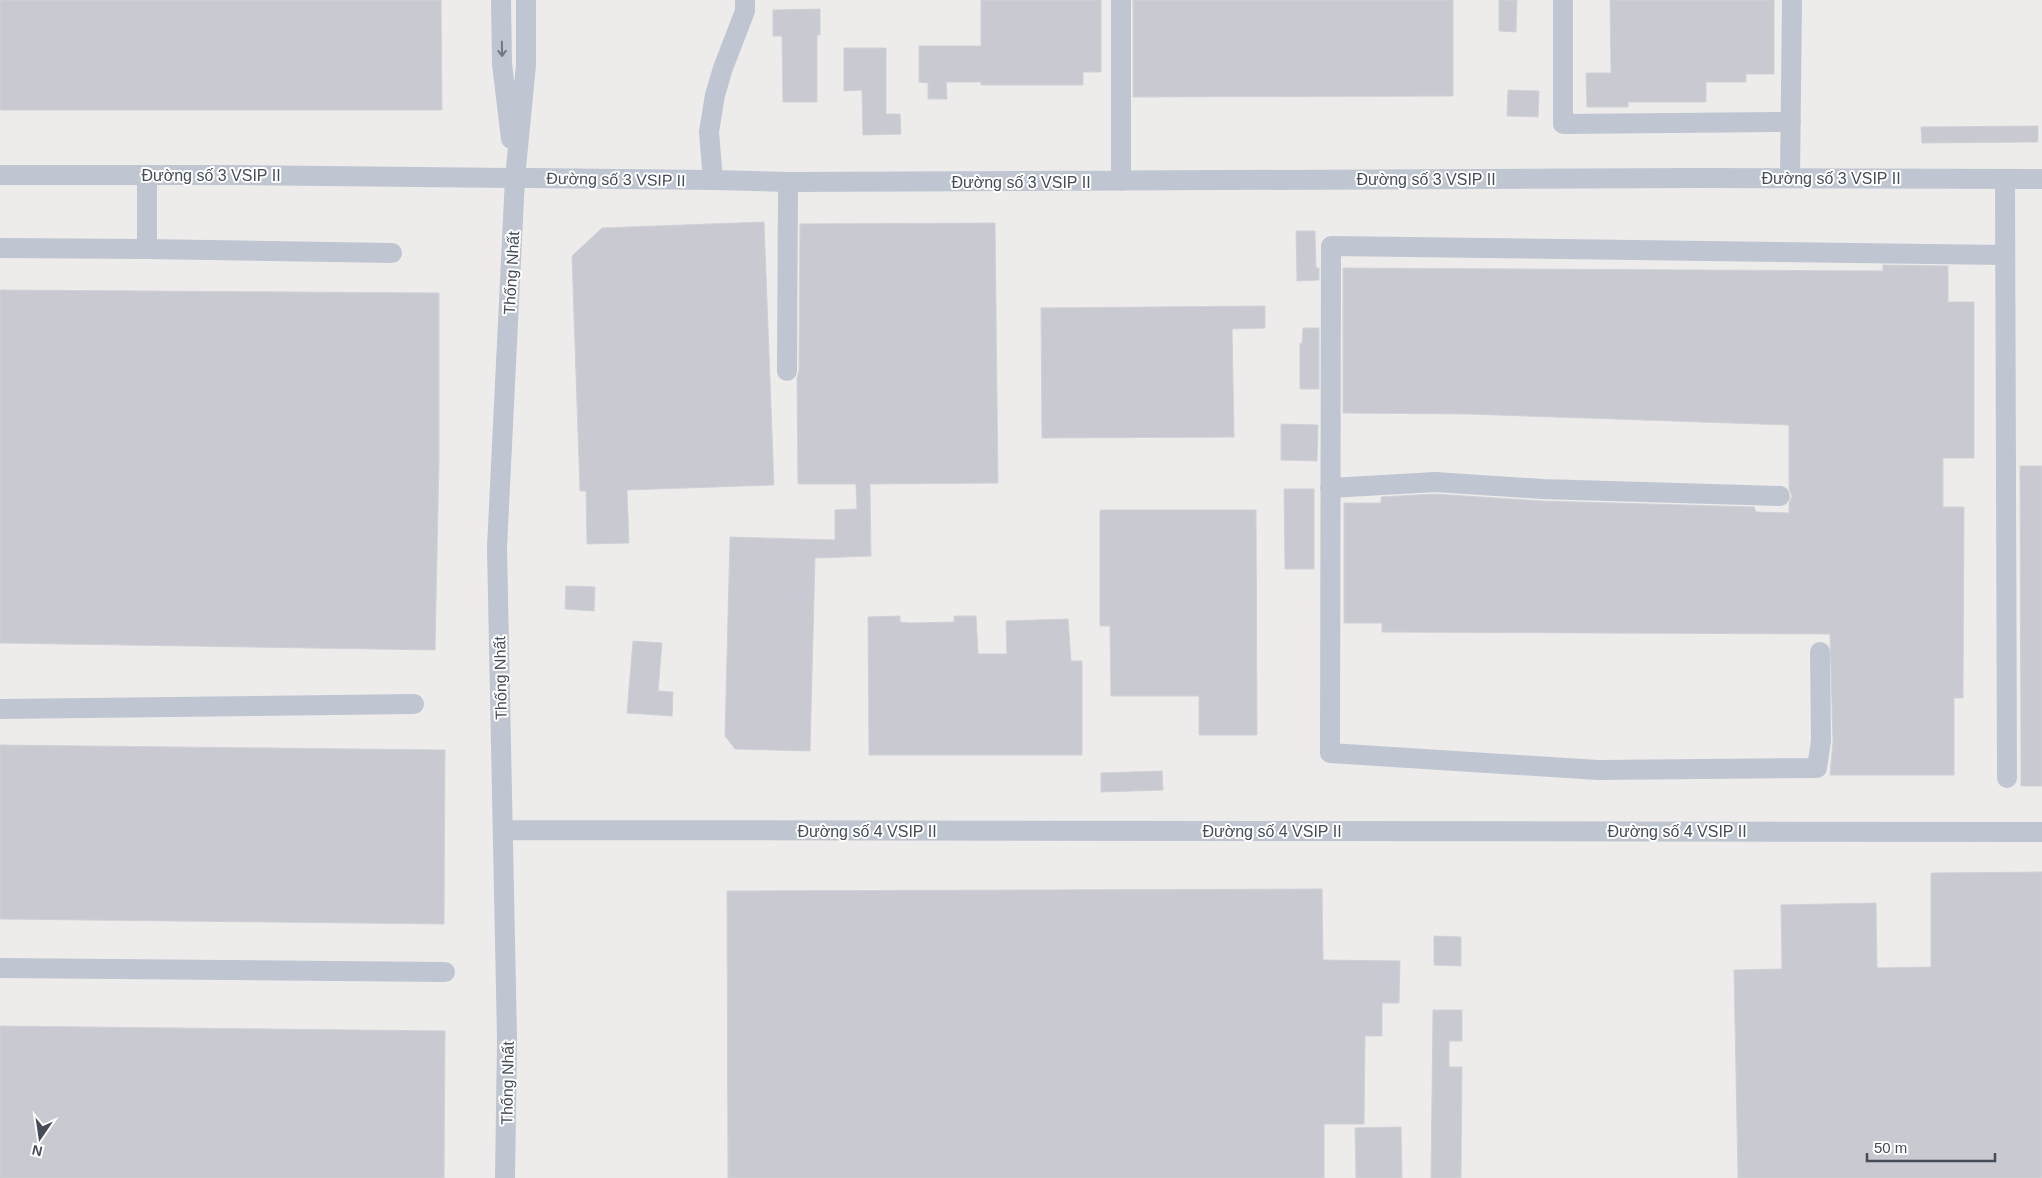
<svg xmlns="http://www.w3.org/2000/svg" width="2042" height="1178" viewBox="0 0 2042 1178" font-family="Helvetica,sans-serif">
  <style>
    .building { fill: #c9cad1; stroke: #d0d1d7 }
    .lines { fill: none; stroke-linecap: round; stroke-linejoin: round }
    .minor { stroke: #bfc5d1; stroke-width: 20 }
    .oneway { stroke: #707682 }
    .labels { text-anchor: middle; stroke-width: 4; stroke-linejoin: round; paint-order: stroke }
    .street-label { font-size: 16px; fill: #454c58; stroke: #fff }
  </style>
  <rect width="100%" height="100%" fill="#eeeceb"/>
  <path class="building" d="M0,0H441L442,110H0Z
    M981,0H1101V72H1083V85H981V82H946L947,99H928V83L919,82V46H981Z
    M1133,0H1453V96L1133,97Z
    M1499,0H1517L1516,32L1499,31Z
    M1610,0H1774V74H1746V82H1706V102H1628V107H1587L1586,73H1611Z
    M820,9V35H817V102H783L782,36H773V10Z
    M844,48H886V114H900L901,134L863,135L862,90L844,91Z
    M1508,90L1539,91L1538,117L1507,116Z
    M2038,126V142L1922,143L1921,127Z
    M764,222L774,485L627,490L629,543L587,544L586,491H580L572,256L602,228Z
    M995,223L998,483L870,484L871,556L815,558L810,751L735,749L725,736L730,537L835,540V510L857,509L856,484H798L797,378L799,371L800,224Z
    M1296,231H1315L1316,268H1319V280L1297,281Z
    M1883,265L1948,266V302H1974V458H1943V507H1964L1963,698H1954V775H1830L1833,741L1830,634L1382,632V623H1344V503H1381V497L1435,494L1542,501L1754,507L1756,512L1789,513V503L1792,496L1789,489V425L1468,414L1343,413V268L1883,271Z
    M0,290L439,293V460L435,650L0,643Z
    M1265,306V328L1232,329L1234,437L1042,438L1041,308Z
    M1303,328H1319V389H1300V343L1302,344Z
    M1281,424L1318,425L1317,461L1281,460Z
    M2020,466H2042V786H2021Z
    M1284,489H1314V569H1285Z
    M1100,510H1256L1257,735H1199V696H1111L1110,626H1100Z
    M566,586L595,587L594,611L565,609Z
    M900,616V622L911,623L954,622V616H976L978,654H1007L1006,621L1068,619L1071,661H1082V755H869L868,617Z
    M633,641L662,643L658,691L673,692L672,716L627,713Z
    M0,745L445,750L444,924L0,919Z
    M1162,771L1163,790L1101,792V773Z
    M2042,872V1178H1738L1734,970L1782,969L1781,905L1876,903L1877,968L1931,967V873Z
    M1322,889L1323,960L1400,961L1399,1003H1382V1036H1365L1364,1124H1324V1178H728L727,891Z
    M1434,936L1461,937V966L1434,965Z
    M1433,1010H1462V1041H1449V1067H1462L1461,1178H1431Z
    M0,1026L445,1031L444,1178H0Z
    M1401,1127L1402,1178H1356L1355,1128Z"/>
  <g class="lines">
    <path class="minor" d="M501,0L502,64L511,139
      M1121,0V181
      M1563,0V124L1791,122
      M0,175H235L713,180L788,182L1697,178L2042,179
      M1790,178L1792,0
      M2005,179L2007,778
      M713,180L709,132L715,95L723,68L745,11V0
      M0,248L147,249V175
      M147,249L392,253
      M787,371L788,182
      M1330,488L1435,482L1542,489L1780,496
      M1820,652L1821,741L1817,768L1598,770L1330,753L1331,246L2005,255
      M0,709L414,704
      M503,830L2042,832
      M0,968L445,972
      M505,1178L507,1039L497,548L515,178L526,65V0"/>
  </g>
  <defs><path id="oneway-shaft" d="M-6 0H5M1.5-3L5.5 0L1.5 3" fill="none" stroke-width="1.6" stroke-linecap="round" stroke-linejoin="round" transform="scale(1.25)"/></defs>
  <use class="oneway" href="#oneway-shaft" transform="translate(502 49) rotate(89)"/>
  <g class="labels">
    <g class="street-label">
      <text x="211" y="181">Đường số 3 VSIP II</text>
      <text x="1831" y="184">Đường số 3 VSIP II</text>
      <text transform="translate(616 179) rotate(1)" y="6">Đường số 3 VSIP II</text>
      <text x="1426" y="185">Đường số 3 VSIP II</text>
      <text x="1021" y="188">Đường số 3 VSIP II</text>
      <text transform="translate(511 273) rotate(-87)" y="6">Thống Nhất</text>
      <text transform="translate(500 678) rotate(-91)" y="6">Thống Nhất</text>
      <text x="867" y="837">Đường số 4 VSIP II</text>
      <text x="1272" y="837">Đường số 4 VSIP II</text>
      <text x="1677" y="837">Đường số 4 VSIP II</text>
      <text transform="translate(507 1083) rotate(-89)" y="6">Thống Nhất</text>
    </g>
  </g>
  <g transform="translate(40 1138) rotate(193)" stroke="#ffffff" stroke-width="4" paint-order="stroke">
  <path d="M0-4L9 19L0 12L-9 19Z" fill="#454c58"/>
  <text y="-8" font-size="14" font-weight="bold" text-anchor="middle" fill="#454c58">N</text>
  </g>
  <path d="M1867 1153v8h128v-8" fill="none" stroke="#454c58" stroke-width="2.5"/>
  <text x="1874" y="1153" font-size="15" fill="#454c58" stroke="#ffffff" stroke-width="4" paint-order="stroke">50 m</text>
</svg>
